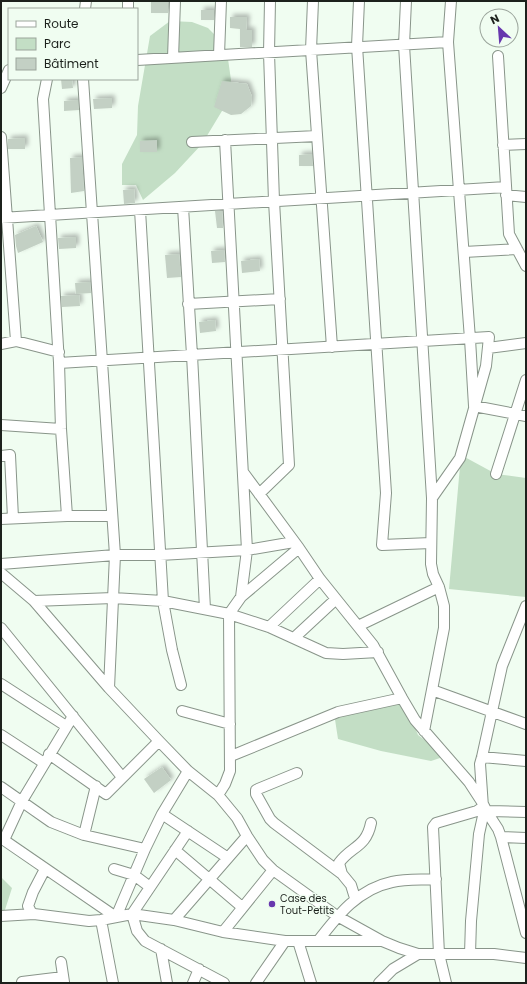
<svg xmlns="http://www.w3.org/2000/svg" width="527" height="984" viewBox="0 0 527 984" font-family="Poppins,sans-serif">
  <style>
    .green { fill: #c3dec5 }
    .building { fill: #c3d0c4; filter: url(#shadow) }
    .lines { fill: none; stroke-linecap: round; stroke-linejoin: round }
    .minor-casing { stroke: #89958a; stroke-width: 12 }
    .minor { stroke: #fff; stroke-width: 10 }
    .poi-dot { fill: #6737ae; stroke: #f0fdf1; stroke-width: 1.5 }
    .labels { text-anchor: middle; stroke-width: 3; stroke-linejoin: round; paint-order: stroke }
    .poi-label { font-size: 10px; fill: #1c211c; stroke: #f0fdf1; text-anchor: start }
  </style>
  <defs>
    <filter id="shadow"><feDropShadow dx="3" dy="-3" stdDeviation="2" flood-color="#0004"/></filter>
  </defs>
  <rect width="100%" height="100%" fill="#f0fdf1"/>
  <path class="green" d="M170,21L192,22L208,28L220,40L228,59L231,80L225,106L202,144L175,173L143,200L136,185H122V164L137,135L138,106L150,36Z
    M461,455L496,474L526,478V597L449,589Z
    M405,703L418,735L446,756L431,761L381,751L338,739L334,713Z
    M1,877L12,888L3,916H1Z"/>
  <path class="building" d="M151,1L168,2V13H151Z
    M201,10H214V20H201Z
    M230,17H247L246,30H252V47H240V29L230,28Z
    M61,79H72L73,88L62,89Z
    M222,81L247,84L252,97L251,106L241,114L231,115L214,107Z
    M112,98V108L94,109L93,99Z
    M78,100L79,110L64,111V101Z
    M25,138V149H8V139Z
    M157,140V152H140V141Z
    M312,154L313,166H299V155Z
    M82,157L84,191L71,193L70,158Z
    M134,189L135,203L124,204L123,190Z
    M215,211H222L223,228H217Z
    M36,226L43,242L18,253L16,246L15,235Z
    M76,237V248L59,249L58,238Z
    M224,250L225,262L212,263L211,251Z
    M179,254L181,277L167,278L165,255Z
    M259,259L260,271L242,273L241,261Z
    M90,282L91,293L76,294L75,283Z
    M79,295L80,306L62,307L61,296Z
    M215,320L216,331L200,333L199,322Z
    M162,767L171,780L154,793L144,779Z"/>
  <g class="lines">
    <g class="minor-casing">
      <path id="minor" d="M313,1L311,50L332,347
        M359,1L357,46L386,493L382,545L431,543
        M406,1L404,45L432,498L431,564L433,574L439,587L444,606V628L424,731
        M451,1L448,42L470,339L474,406L526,416
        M85,9L86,1
        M128,9V1
        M219,55L221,1
        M498,56L509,234L526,266
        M173,58L175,1
        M137,60L448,42
        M47,79L43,99L59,363L61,429L67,516
        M83,79L115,555L109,688
        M1,88L9,70
        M1,137L16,341
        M192,142L317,136
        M503,145L526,144
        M506,195L526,197
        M183,207L192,355L205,609
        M140,210L163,601L172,650L181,685
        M1,218L506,187
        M464,252L517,249
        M188,304L280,299
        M1,344L16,341L59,352
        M488,348L526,343
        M59,363L489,337L486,366L460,458L432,498
        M1,425L61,429
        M1,456L10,455L13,518
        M243,472L299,548L320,579L373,645L402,698L415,720L469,782L482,802L487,812L498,829L501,837L526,933
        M496,474L526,380
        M259,494L289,465L274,201L269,53L270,1
        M1,519L67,516H112
        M1,564L115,555H160L247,550L294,542
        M1,573L34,601L109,688L159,741L188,771L218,795L237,818L247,836L263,860L273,870L337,916L382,941L399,948L418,954H494L526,958
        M241,597L299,548
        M34,601L113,598L163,601L229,614L269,627L326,653L343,654L378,652
        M358,626L439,587
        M269,627L320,579
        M1,628L122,777
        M294,638L336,599
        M1,684L66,726
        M432,690L526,724
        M182,711L230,724
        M1,735L44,763
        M49,754L106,794L159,741
        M231,756L338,712L402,698
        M482,757L526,761
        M297,773L258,789L256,790V794L270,819L274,823L342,874L351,885L355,898
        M1,787L51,822L84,835L145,849
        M218,795L225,784L230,771L229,614L241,597L247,550L225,140
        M162,814L228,858
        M188,831L132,914L137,931L145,941L224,983
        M84,835L96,786
        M501,837L526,838
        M1,838L116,917
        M4,840L22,801L73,716
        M175,850L242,907
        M45,869L33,892L28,906L31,912L34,914L89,921L101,920L132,914L174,920L223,932L285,941H381
        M114,869L134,875L150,887
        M342,874L339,863C351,846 366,848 371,823
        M1,916L34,914
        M116,917L145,849L162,814L188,771
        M101,920L113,983
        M174,920L247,836
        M223,932L273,870
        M298,941L311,983
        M318,941C338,915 358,889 392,882C406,879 421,880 436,879
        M161,949L167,983
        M470,954L471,921L479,834L483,816L489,811L526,812
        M61,962L64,982
        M23,983L22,982L63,977
        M193,983L199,969
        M256,983L285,941
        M379,983L393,969L418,954
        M446,983L439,954L433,827L436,823L477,811L483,807L480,764L482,757L502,666L526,606"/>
    </g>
    <use href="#minor" class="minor"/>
  </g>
  <circle class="poi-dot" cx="272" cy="904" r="4"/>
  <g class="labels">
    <g class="poi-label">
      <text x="280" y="902">Case des<tspan x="280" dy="12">Tout-Petits</tspan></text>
    </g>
  </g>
  <rect width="527" height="984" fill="none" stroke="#1c211c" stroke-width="4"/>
  <rect x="8" y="8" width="130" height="72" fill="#f0fdf1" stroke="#9ba59c"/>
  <rect x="16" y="21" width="20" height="6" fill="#ffffff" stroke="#9ba59c"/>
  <text x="44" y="28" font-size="12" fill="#1c211c">Route</text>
  <rect x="16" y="38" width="20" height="12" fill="#c3dec5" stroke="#9ba59c"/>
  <text x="44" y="48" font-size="12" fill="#1c211c">Parc</text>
  <rect x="16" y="58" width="20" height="12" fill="#c3d0c4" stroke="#9ba59c"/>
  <text x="44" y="68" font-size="12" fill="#1c211c">Bâtiment</text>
  <g transform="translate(499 28) rotate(334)"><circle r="19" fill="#f0fdf1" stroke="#9ba59c"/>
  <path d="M0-3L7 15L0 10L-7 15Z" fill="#6737ae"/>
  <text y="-6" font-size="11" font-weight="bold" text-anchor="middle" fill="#1c211c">N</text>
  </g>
</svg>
